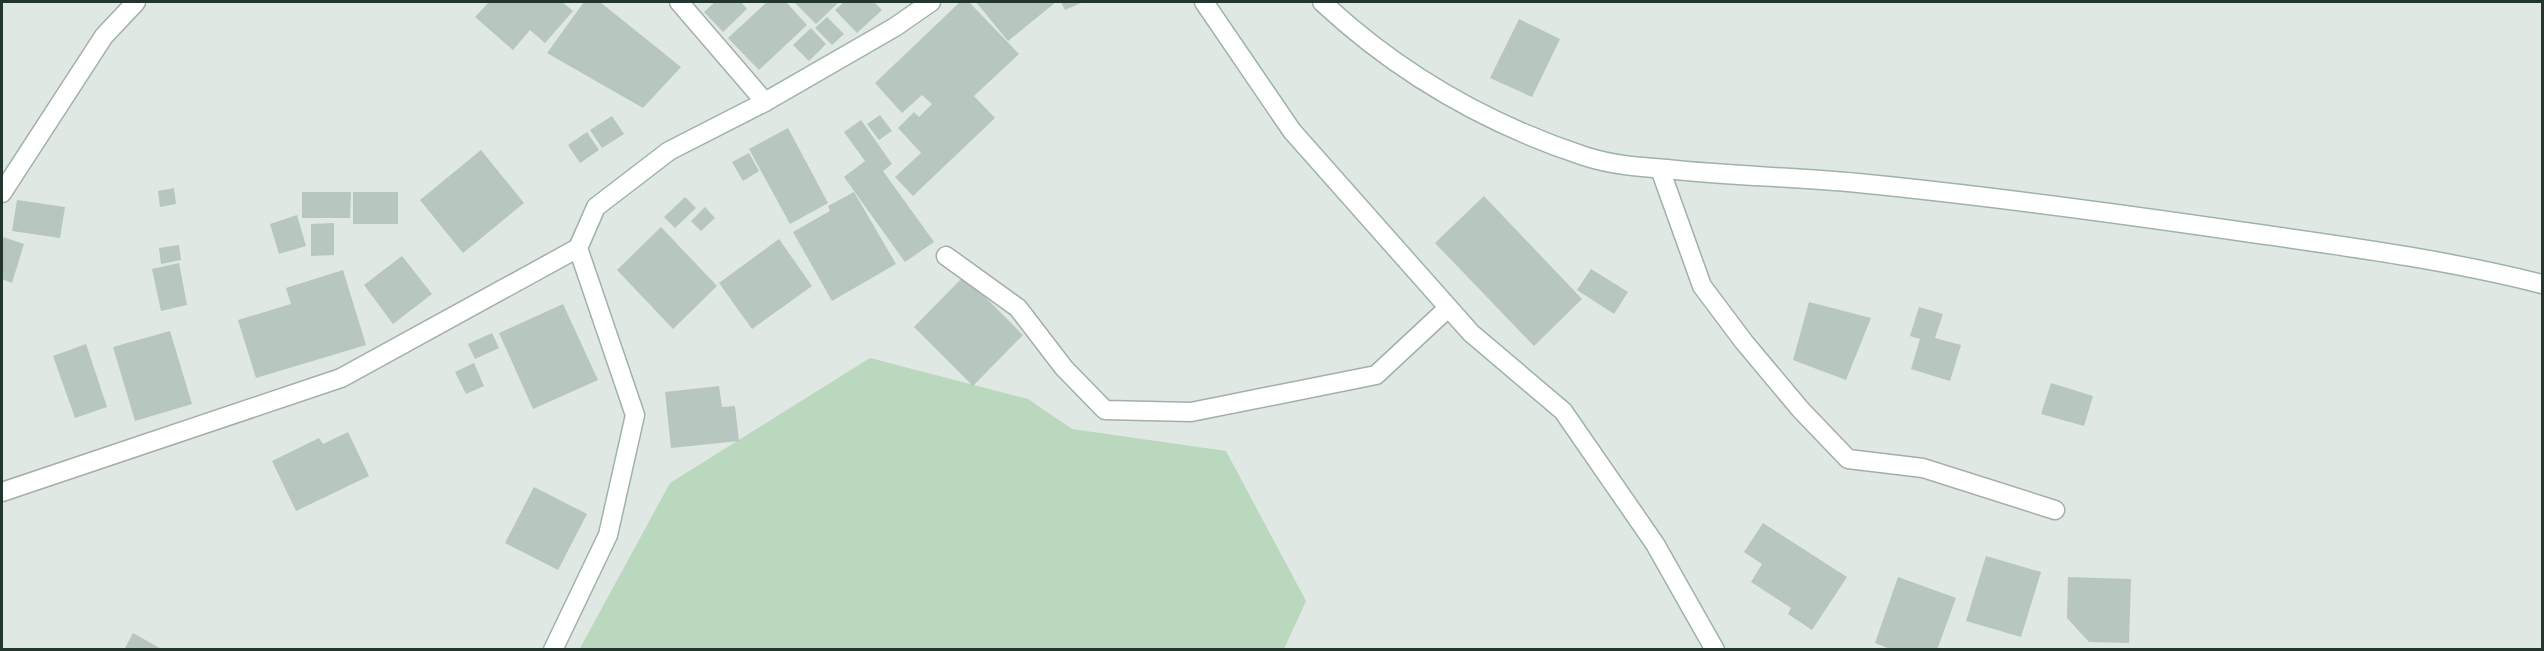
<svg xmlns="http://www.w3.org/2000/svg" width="2544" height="651" viewBox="0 0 2544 651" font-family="'Fira Sans',sans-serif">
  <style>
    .green { fill: #b9d8be }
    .building { fill: #b7c6be }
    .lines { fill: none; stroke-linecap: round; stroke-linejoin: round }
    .street-casing { stroke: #a3afa9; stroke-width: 21 }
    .secondary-casing { stroke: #9fb3a9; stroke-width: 21 }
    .street { stroke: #fff; stroke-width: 18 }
    .secondary { stroke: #fff; stroke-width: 18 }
  </style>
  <rect width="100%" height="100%" fill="#dfe8e3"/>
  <path class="green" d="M870,358L1028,399L1072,429L1226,451L1306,601L1284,649L579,650L670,483Z"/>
  <path class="building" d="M489,2H562L573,11L545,43L530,30L513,50L475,17Z
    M584,2H600L681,67L643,108L547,53Z
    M715,2H741L747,9L723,32L704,12Z
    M767,2H786L807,25L759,70L728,38Z
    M794,2H839L816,24Z
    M844,2H874L882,10L857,33L835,10Z
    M960,2H969L1019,54L974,96L995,118L913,196L895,177L921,153L898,128L914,112L919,117L932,104L922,95L902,113L875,83Z
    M976,2H1056L1008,41Z
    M1061,2H1083L1065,10Z
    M827,17L844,34L832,45L815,28Z
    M1519,19L1560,39L1532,97L1490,78Z
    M811,28L826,44L809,61L793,45Z
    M880,115L892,131L879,140L867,124Z
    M612,116L624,134L602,148L590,130Z
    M861,120L892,164L883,171L934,242L905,262L844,177L865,161L844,132Z
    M788,128L828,203L790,224L749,149Z
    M587,132L599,150L580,163L568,145Z
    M481,150L524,203L463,253L420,200Z
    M749,153L759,171L743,181L732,162Z
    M174,188L176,204L160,207L158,191Z
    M302,192H351L350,218H302Z
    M353,192H398V224H353Z
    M854,192L896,264L832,301L793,232L830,211L828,206Z
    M1484,196L1582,299L1534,346L1435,243Z
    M685,197L696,208L675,228L664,217Z
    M17,200L65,207L60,238L12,231Z
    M705,207L715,218L701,231L691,221Z
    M297,215L306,246L279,254L270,224Z
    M334,223V255L311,256V224Z
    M661,227L717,286L673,329L617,270Z
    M3,237L24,244L12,283L2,279Z
    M779,239L812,286L752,329L719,283Z
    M179,245L181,260L161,264L159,248Z
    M402,256L432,294L393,324L364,285Z
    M179,263L187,305L161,311L152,269Z
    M1591,269L1628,292L1614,314L1577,290Z
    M343,270L366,345L256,378L238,320L291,304L286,288Z
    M964,276L1023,335L973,386L914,327Z
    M1809,302L1871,318L1846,380L1793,360Z
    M563,304L598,380L533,409L499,333Z
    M1919,307L1943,314L1935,338L1961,345L1950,381L1911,369L1920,339L1910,336Z
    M170,331L192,404L135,421L113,347Z
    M492,333L499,348L475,359L468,344Z
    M86,344L107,407L75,418L53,356Z
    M474,363L484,386L466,394L455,372Z
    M2051,383L2093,396L2084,426L2041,414Z
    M719,386L722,407L735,406L739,441L671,448L665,392Z
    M348,432L369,476L296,511L272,461L319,438L323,444Z
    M534,487L587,514L558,570L505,543Z
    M1763,523L1847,577L1812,630L1788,614L1791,608L1751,582L1762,564L1744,552Z
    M1986,556L2041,572L2021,637L1966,621Z
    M1898,577L1956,598L1937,650H1893L1875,643Z
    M2068,577L2131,579L2129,643L2089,642L2067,618Z
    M133,633L163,650H124Z"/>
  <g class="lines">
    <g class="street-casing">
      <path id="street" d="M679,2L765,102
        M1660,169L1702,286L1744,342L1801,410L1848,459L1923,468L2055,510
        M2,193L104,36L136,2
        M946,256L1018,308L1064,368L1105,410L1191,412L1376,375L1448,308
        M2,492L341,378L578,248"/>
    </g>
    <g class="secondary-casing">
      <path id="secondary" d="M1204,2L1292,131L1471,333L1563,411L1655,544L1715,650
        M1322,2C1397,72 1487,124 1584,156C1611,165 1639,167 1667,169C1730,176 1795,177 1858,183C1990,196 2122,214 2252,233C2350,247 2447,260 2542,284
        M553,650L608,535L635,415L578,248L596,207L669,151L765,102L895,27L931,2"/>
    </g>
    <use href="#street" class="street"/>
    <use href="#secondary" class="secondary"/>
  </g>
  <rect width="2544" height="651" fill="none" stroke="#22362e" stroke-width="6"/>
</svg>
